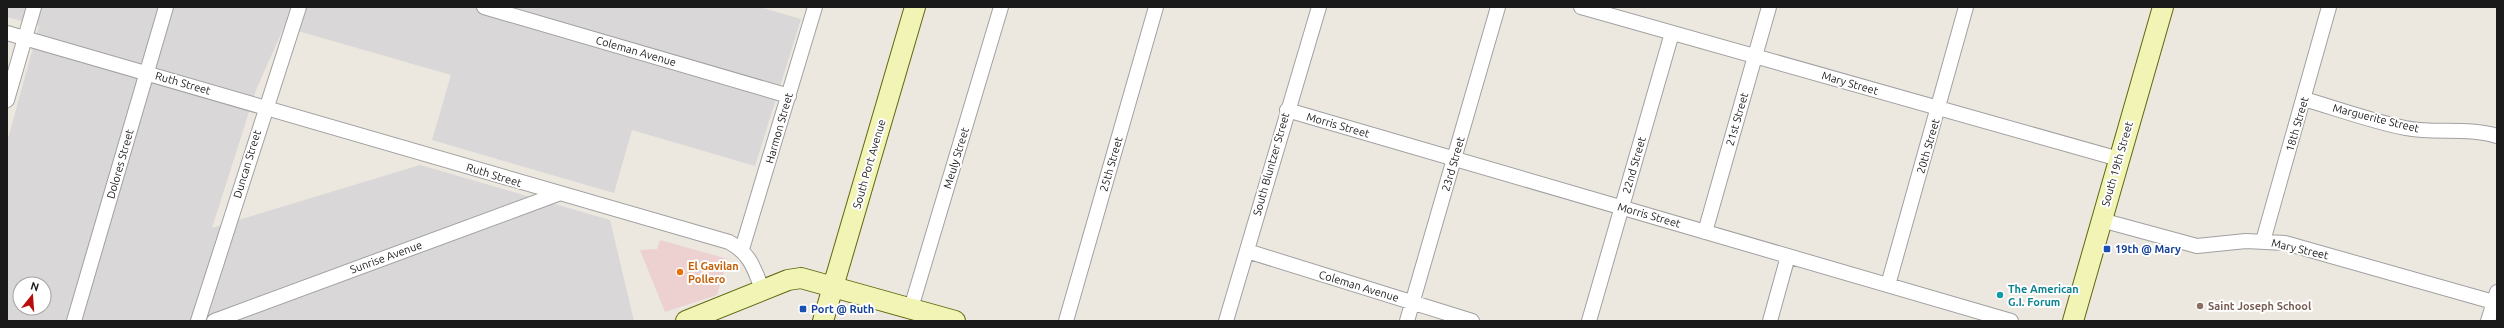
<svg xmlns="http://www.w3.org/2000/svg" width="2504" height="328" viewBox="0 0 2504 328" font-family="Ubuntu,sans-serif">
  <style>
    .residential { fill: #d9d7d7; fill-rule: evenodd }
    .commercial { fill: #ecd1d0 }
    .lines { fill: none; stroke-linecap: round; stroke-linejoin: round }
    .street-casing { stroke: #a1a1a1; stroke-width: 16 }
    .secondary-casing { stroke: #5e680b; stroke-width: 22 }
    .street { stroke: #fff; stroke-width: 14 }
    .secondary { stroke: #f1f4b5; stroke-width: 20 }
    .transit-dot { fill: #1a4fb4; stroke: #fff; stroke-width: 1.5 }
    .food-dot { fill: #e8710a; stroke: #fff; stroke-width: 1.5 }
    .culture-dot { fill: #0f9aa8; stroke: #fff; stroke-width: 1.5 }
    .education-dot { fill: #8d6e63; stroke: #fff; stroke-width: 1.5 }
    .labels { text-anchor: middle; stroke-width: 4; stroke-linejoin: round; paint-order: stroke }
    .street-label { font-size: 11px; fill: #1a1a1a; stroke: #fff }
    .transit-label { font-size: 11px; font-weight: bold; fill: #164399; stroke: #fff; text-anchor: start }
    .food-label { font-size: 11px; font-weight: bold; fill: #c56008; stroke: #fff; text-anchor: start }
    .culture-label { font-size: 11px; font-weight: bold; fill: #0d838f; stroke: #fff; text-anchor: start }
    .education-label { font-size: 11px; font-weight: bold; fill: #785e54; stroke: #fff; text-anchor: start }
  </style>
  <rect width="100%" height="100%" fill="#ece8e0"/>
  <path class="residential" d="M7,7H759L801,19L755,166L632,130L614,193L432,140L451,75L284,27L256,90L212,228L420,165L610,220L634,321H7V142L39,26L7,17ZM20,284H44V308H20Z"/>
  <path class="commercial" d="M660,240L728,259L717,295L665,312L640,250L657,249Z"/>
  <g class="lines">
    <g class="street-casing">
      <path id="street" d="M484,7L789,96
        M1581,7L2119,159
        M7,33L729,242C751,254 754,269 763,291
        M2304,99C2338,109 2371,121 2405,128C2436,134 2467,127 2497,136
        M7,100L34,7
        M1287,110L2011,321
        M2101,220L2197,246L2246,241L2285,243L2497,303
        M1705,232L1769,7
        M2263,241L2329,7
        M742,249L815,7
        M1247,251L1472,321
        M1888,285L1966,7
        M911,308L1001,7
        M74,321L166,7
        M198,321L299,7
        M214,321L558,194
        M1066,321L1156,7
        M1226,321L1319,7
        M1407,321L1498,7
        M1589,321L1672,33
        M1770,321L1788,256
        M2488,321L2497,292"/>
    </g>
    <g class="secondary-casing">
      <path id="secondary" d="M686,321L788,280L801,278L955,321
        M823,321L915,7
        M2073,321L2163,7"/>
    </g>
    <use href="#street" class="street"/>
    <use href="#secondary" class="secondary"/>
  </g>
  <g class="transit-dot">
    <rect x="2103" y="245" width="8" height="8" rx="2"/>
    <rect x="799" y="305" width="8" height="8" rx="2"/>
  </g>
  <circle class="food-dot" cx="680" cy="272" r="4"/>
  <circle class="culture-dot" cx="2000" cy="295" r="4"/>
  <circle class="education-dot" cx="2200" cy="306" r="4"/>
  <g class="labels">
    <g class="street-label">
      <text transform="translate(636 51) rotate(16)" y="4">Coleman Avenue</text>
      <text transform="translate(183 83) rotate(16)" y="4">Ruth Street</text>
      <text transform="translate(1850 83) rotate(16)" y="4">Mary Street</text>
      <text transform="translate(2376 118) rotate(14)" y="4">Marguerite Street</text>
      <text transform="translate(1737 119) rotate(-74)" y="4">21st Street</text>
      <text transform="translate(2297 124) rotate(-74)" y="4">18th Street</text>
      <text transform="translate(1338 125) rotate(16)" y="4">Morris Street</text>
      <text transform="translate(779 128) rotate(-74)" y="4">Harmon Street</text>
      <text transform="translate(1928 146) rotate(-74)" y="4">20th Street</text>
      <text transform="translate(956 158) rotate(-73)" y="4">Meuly Street</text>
      <text transform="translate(120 164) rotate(-74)" y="4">Dolores Street</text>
      <text transform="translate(247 164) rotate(-73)" y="4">Duncan Street</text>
      <text transform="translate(869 164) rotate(-74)" y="4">South Port Avenue</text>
      <text transform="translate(1111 164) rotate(-74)" y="4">25th Street</text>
      <text transform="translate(1271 164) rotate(-74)" y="4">South Bluntzer Street</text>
      <text transform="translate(1453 164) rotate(-74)" y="4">23rd Street</text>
      <text transform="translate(2117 164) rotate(-74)" y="4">South 19th Street</text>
      <text transform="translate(1634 165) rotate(-74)" y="4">22nd Street</text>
      <text transform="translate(494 175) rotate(17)" y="4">Ruth Street</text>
      <text transform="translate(1649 215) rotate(16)" y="4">Morris Street</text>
      <text transform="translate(2300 249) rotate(13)" y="4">Mary Street</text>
      <text transform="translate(386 257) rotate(-20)" y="4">Sunrise Avenue</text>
      <text transform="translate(1359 286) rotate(17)" y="4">Coleman Avenue</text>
    </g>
    <g class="transit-label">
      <text x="2115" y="253">19th @ Mary</text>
      <text x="811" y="313">Port @ Ruth</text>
    </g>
    <g class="food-label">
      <text x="688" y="270">El Gavilan<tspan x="688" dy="13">Pollero</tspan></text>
    </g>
    <g class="culture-label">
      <text x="2008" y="293">The American<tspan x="2008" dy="13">G.I. Forum</tspan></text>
    </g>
    <g class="education-label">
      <text x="2208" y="310">Saint Joseph School</text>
    </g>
  </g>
  <rect width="2504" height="328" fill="none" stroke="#1a1a1a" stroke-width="16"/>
  <g transform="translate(32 296) rotate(17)"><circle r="19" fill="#ffffff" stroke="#a3a3a3"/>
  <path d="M0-3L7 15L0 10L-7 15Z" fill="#b90d0c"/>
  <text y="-6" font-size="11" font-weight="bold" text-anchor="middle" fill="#1a1a1a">N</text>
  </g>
</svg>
